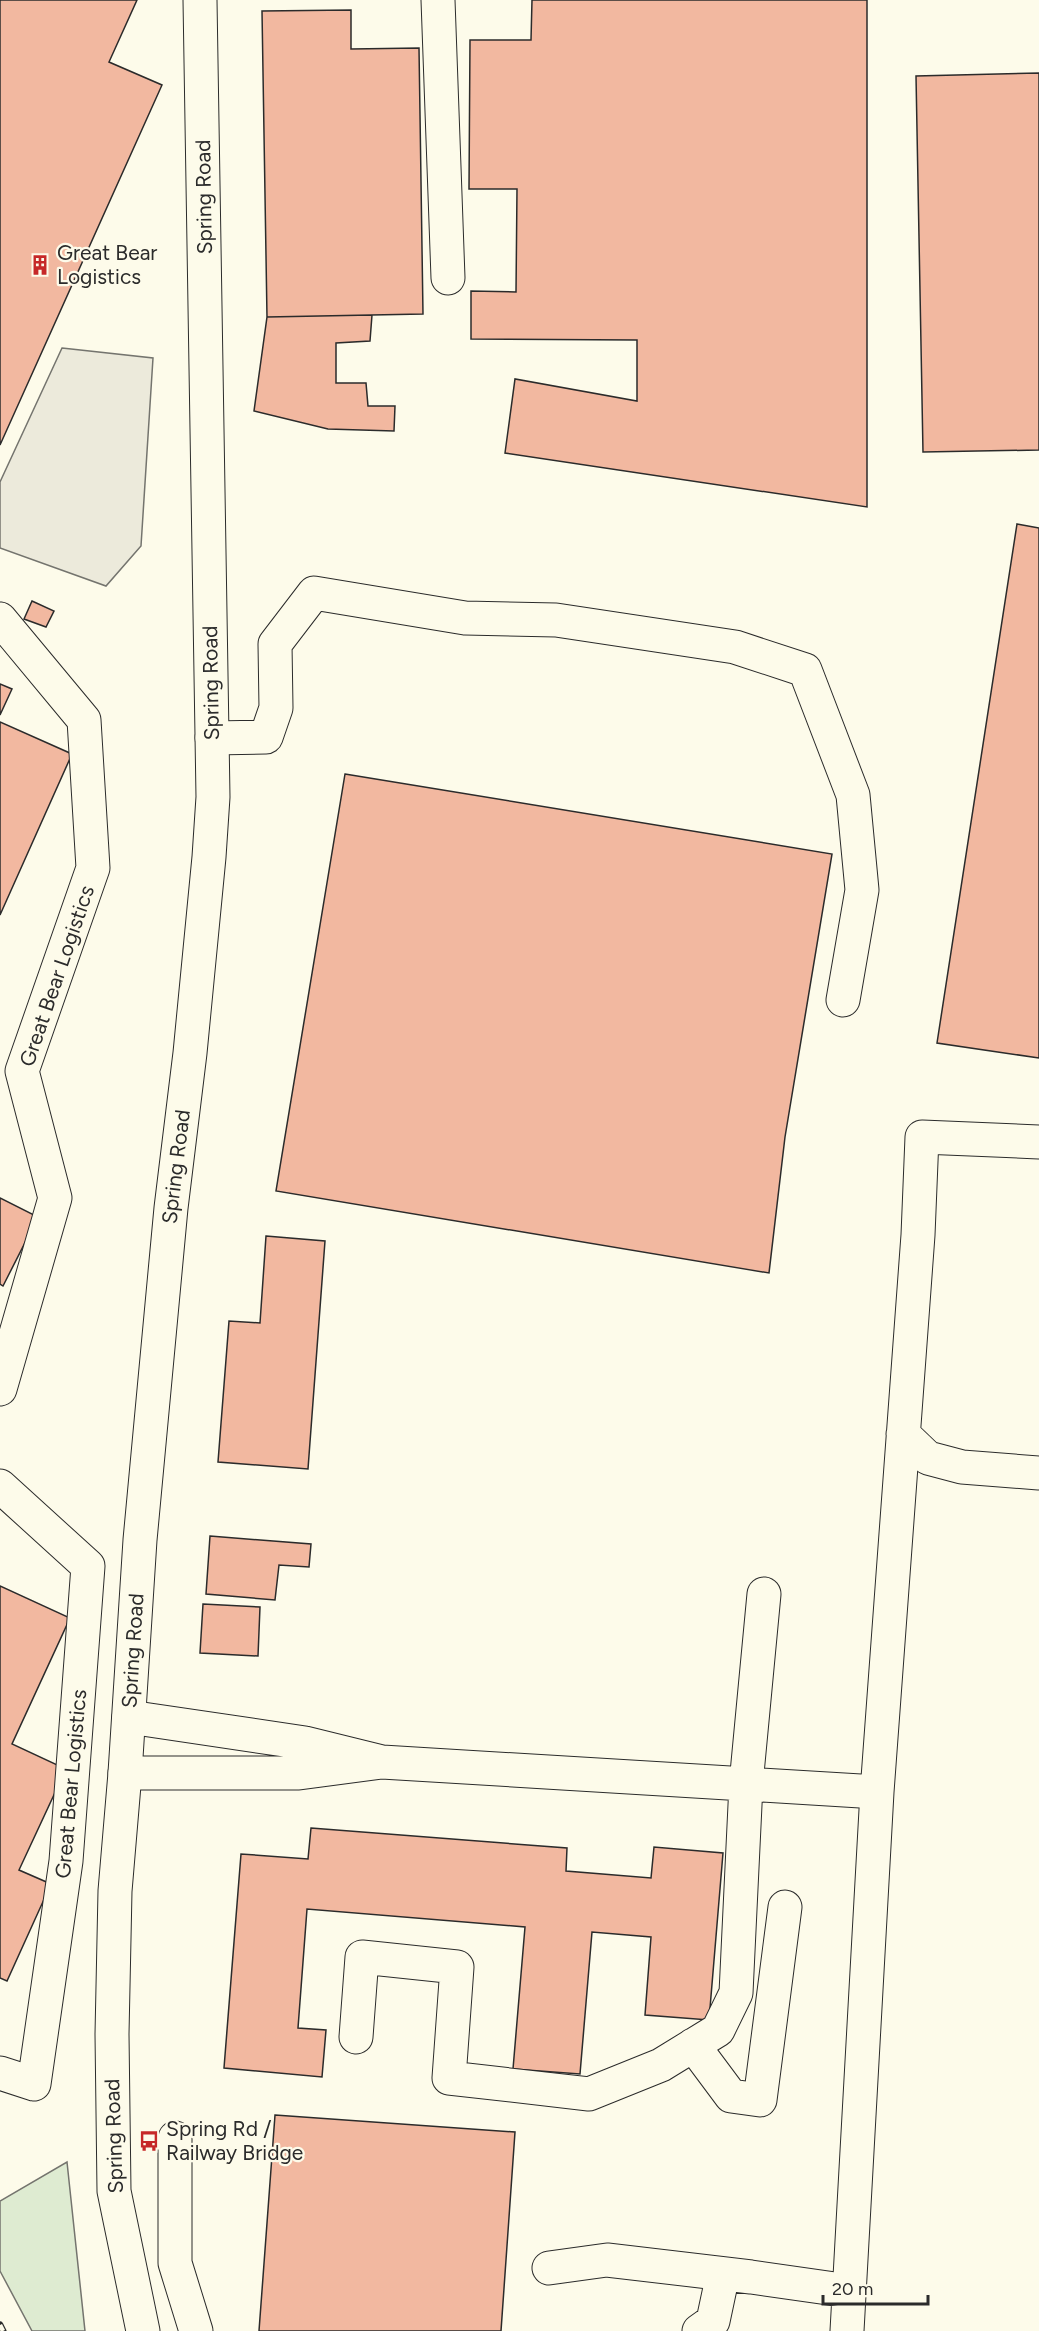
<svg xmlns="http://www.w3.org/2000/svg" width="1039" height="2331" viewBox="0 0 1039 2331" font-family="Figtree,sans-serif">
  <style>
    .green { fill: #deebd1; stroke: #74746e; stroke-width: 1.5 }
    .parking { fill: #eceadb; stroke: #74746e; stroke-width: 1.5 }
    .building { fill: #f2b8a0; stroke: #2b2b2b; stroke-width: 1.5 }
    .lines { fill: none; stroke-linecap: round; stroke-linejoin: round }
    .minor-casing { stroke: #2b2b2b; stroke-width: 35 }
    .major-casing { stroke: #2b2b2b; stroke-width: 35 }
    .minor { stroke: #fdfbea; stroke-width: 33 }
    .major { stroke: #fdfbea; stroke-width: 33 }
    .rail-casing { stroke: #2b2b2b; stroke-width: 7 }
    .rail { stroke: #fdfbea; stroke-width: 4.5; stroke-dasharray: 14; stroke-linecap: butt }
    .labels { text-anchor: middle; stroke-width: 4.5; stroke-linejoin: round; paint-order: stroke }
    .street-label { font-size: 21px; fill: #2b2b2b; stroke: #fdfbea }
    .poi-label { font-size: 21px; fill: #2b2b2b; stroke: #fdfbea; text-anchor: start }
  </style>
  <rect width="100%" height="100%" fill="#fdfbea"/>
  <path class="green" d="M67,2162L85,2331H32L0,2271V2201Z"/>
  <path class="parking" d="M62,348L153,358L141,546L106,586L0,548V482Z"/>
  <path class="building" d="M0,0H137L109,62L162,85L0,445Z
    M532,0H867V507L505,453L515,379L637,401V340L471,339V291L516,292L517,189H469L470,40H531Z
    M351,10V49L419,48L423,314L267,317L262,11Z
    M1039,73V450L923,452L916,76Z
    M372,315L370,341L336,343V383H366L368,406H395L394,431L328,429L254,411L267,317Z
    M1017,524L1039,528V1058L937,1043Z
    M32,601L54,611L46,627L24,619Z
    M0,684L12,689L0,715Z
    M0,722L72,754L0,915Z
    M345,774L832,854L785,1137L769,1273L276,1191Z
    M0,1198L38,1217L3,1286L0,1284Z
    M266,1236L325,1241L308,1469L218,1462L229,1321L260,1323Z
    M210,1536L311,1544L309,1567L279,1565L275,1600L206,1594Z
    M0,1586L70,1618L12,1744L66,1769L19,1870L51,1884L7,1981L0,1978Z
    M203,1604L260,1607L258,1656L200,1653Z
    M311,1828L567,1848L566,1871L651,1878L654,1847L723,1853L709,2020L645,2015L651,1937L592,1932L580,2074L513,2069L525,1927L307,1909L298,2028L326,2030L322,2077L224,2068L241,1854L308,1859Z
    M275,2115L515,2132L501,2331H259Z"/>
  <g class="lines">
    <g class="minor-casing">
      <path id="minor" d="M438,0L448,278
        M0,619L84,720L93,868L22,1071L55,1198L0,1389
        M212,738L266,737L276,708L275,644L314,593L465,618L556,620L735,647L805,670L853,795L862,890L843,1000
        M903,1434L928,1458L962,1467L1039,1473
        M0,1486L88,1566L66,1861L34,2084L0,2073
        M382,1762L877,1792L847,2331
        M125,1773H299L382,1762L305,1743L129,1717
        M877,1792L918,1235L922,1137L1039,1142
        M356,2037L362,1957L457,1967L449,2078L589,2094L661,2065L718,2030L736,1993L746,1784L764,1594
        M693,2045L731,2096L760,2100L785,1907
        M175,2138V2263L196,2331
        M549,2268L607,2260L751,2277L849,2291
        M699,2331L713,2321L723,2274"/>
    </g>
    <g class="major-casing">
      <g id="major">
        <path id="s1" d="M143,2331L114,2191L112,2034L115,1891L125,1773L140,1540L171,1208L190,1053L209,857L213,797L200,0"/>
      </g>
    </g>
    <use href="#minor" class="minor"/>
    <use href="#major" class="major"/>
    <g class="rail-casing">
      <path id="rail" d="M0,2325L3,2331"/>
    </g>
    <use href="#rail" class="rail"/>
  </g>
  <defs>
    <g id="building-bare" transform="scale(1.62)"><path d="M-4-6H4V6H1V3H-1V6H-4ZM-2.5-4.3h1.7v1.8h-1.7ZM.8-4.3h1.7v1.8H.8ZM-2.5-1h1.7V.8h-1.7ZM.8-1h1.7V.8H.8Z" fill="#c62828" stroke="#fdfbea" stroke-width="2.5" paint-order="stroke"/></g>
    <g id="bus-bare" transform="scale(1.62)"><path d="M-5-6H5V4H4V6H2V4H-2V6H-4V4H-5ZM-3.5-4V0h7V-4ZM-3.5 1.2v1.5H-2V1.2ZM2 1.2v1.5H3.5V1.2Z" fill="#c62828" stroke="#fdfbea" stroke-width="2.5" paint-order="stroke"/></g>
  </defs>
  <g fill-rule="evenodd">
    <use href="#building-bare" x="40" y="265"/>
    <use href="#bus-bare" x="149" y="2141"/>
  </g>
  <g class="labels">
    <g class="street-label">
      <text transform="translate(204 197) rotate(-91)" y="7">Spring Road</text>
      <text transform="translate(211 683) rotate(-91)" y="7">Spring Road</text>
      <text transform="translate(57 976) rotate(-71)" y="7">Great Bear Logistics</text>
      <text dy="7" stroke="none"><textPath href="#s1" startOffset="1170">Spring Road</textPath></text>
      <text dy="7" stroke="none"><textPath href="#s1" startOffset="684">Spring Road</textPath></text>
      <text transform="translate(71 1784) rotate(-85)" y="7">Great Bear Logistics</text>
      <text transform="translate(114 2136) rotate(-92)" y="7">Spring Road</text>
    </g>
    <g class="poi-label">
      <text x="57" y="260">Great Bear<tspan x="57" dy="24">Logistics</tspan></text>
      <text x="166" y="2136">Spring Rd /<tspan x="166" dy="24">Railway Bridge</tspan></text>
    </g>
  </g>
  <path d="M823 2295v9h105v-9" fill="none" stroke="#2b2b2b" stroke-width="3"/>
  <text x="832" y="2295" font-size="18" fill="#2b2b2b" stroke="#fdfbea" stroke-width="4.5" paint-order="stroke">20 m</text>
</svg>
